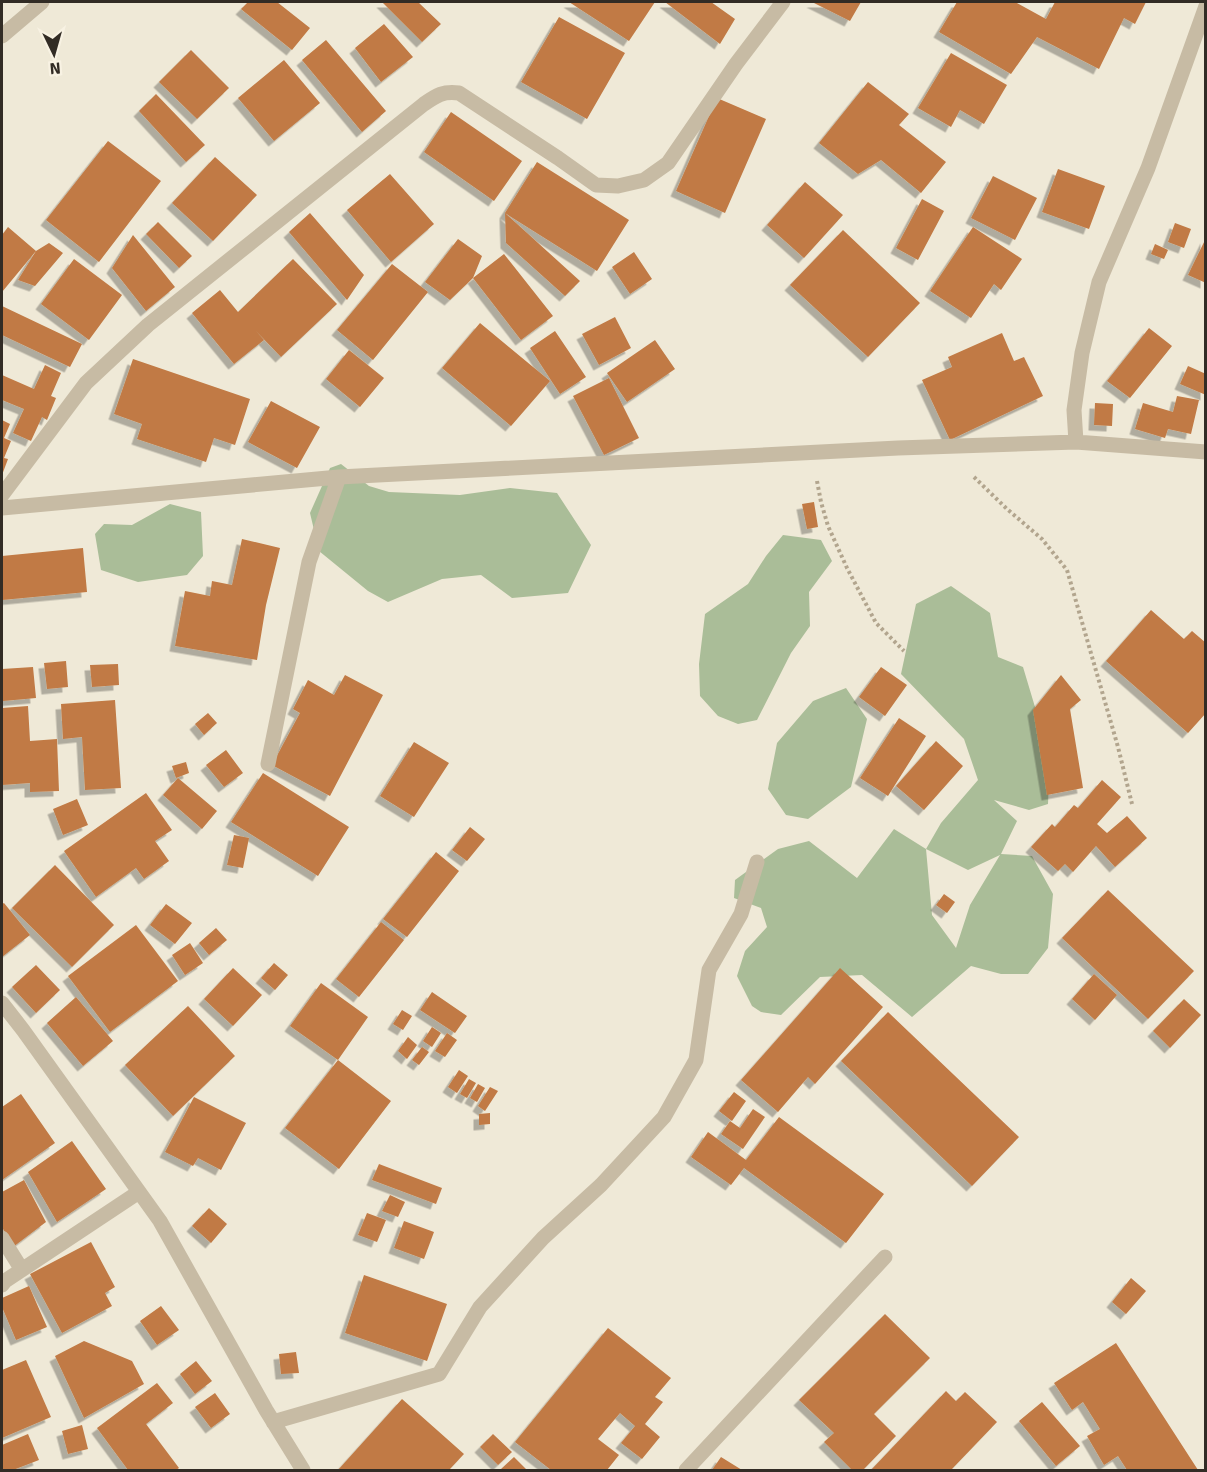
<svg xmlns="http://www.w3.org/2000/svg" width="1207" height="1472" viewBox="0 0 1207 1472" font-family="Signika,sans-serif">
  <style>
    .green { fill: #aabd98; fill-rule: evenodd }
    .building { fill: #c17a44; filter: url(#shadow) }
    .lines { fill: none; stroke-linecap: round; stroke-linejoin: round }
    .path { stroke: #b2a58e; stroke-width: 4; stroke-dasharray: 3 3; stroke-linecap: butt }
    .minor { stroke: #c7bba4; stroke-width: 15 }
  </style>
  <defs>
    <filter id="shadow"><feDropShadow dx="-5.5" dy="5.5" stdDeviation="0" flood-color="#0004"/></filter>
  </defs>
  <rect width="100%" height="100%" fill="#efe9d7"/>
  <path class="green" d="M341,464L369,486L389,492L460,495L510,488L557,493L591,545L568,593L512,598L481,575L442,579L388,602L368,591L319,551L310,513L330,468Z
    M170,504L201,512L203,556L187,575L138,582L101,570L95,534L104,524L132,525Z
    M783,535L821,540L832,561L809,592L810,626L791,653L757,720L738,724L718,716L700,696L699,664L705,614L748,584L766,556Z
    M951,586L990,613L998,657L1023,667L1050,757L1048,804L1029,810L994,800L1017,821L1001,854L1032,856L1053,894L1048,948L1028,974H1001L971,966L912,1017L862,975L820,977L781,1015L761,1012L752,1006L737,976L745,951L767,927L761,908L734,898L735,880L778,849L809,841L857,878L894,829L926,849L941,823L978,780L964,739L901,674L916,604ZM926,849L968,870L1000,855L970,905L956,948L932,915Z
    M846,688L867,719L851,787L808,819L786,815L768,789L777,743L813,701Z"/>
  <path class="building" d="M248,2H277L310,28L292,50L241,9Z
    M382,2H418L441,24L422,42Z
    M569,2H655L629,41Z
    M665,2H711L735,19L720,44Z
    M812,2H861L850,21Z
    M957,2H1015L1046,19L1055,2H1146L1135,24L1124,18L1099,69L1037,37L1011,74L939,32Z
    M559,17L625,53L587,119L521,82Z
    M384,24L413,57L381,82L355,48Z
    M326,40L386,111L362,132L302,60Z
    M191,50L229,88L197,119L159,82Z
    M951,53L1007,85L984,124L960,110L951,127L918,108Z
    M284,60L320,103L274,141L238,98Z
    M868,82L909,114L899,125L946,162L921,193L881,160L858,174L819,143Z
    M156,94L205,145L186,162L139,111Z
    M717,98L766,119L725,213L676,191Z
    M451,112L522,161L494,201L424,152Z
    M108,141L161,181L99,262L46,220Z
    M215,157L257,195L213,241L172,203Z
    M537,162L629,220L597,271L505,213Z
    M1058,169L1105,186L1089,229L1042,212Z
    M390,174L434,224L391,262L347,210Z
    M993,176L1037,198L1015,240L971,218Z
    M805,182L843,215L804,258L767,225Z
    M922,199L944,211L918,260L896,248Z
    M310,213L364,275L347,300L289,232Z
    M505,213L580,281L565,296L506,243Z
    M158,222L192,256L179,268L146,234Z
    M1175,223L1191,229L1184,248L1168,242Z
    M8,227L36,251L2,292V235Z
    M973,227L1022,259L1001,290L994,284L971,318L930,291Z
    M843,230L920,303L868,357L790,285Z
    M133,235L175,287L146,311L112,268Z
    M1206,238V283L1188,275Z
    M458,239L482,256L473,278L504,254L553,316L521,340L473,278L450,300L425,282Z
    M49,243L63,253L35,286L18,280L36,251Z
    M1155,244L1168,250L1164,259L1151,254Z
    M634,252L652,279L630,294L612,267Z
    M74,259L122,295L89,340L41,304Z
    M293,259L337,304L281,357L256,331L264,340L234,364L192,313L220,290L238,312Z
    M392,264L428,292L373,360L337,330Z
    M2,306L82,344L70,367L2,335Z
    M615,317L631,348L599,365L582,334Z
    M480,323L550,381L511,426L442,368Z
    M1149,328L1172,346L1130,398L1107,381Z
    M555,331L586,377L560,394L530,348Z
    M1002,333L1014,361L1024,357L1043,396L950,440L922,380L952,367L948,357Z
    M655,340L675,369L627,402L607,373Z
    M349,350L384,378L360,407L326,379Z
    M133,359L250,399L235,445L214,438L206,462L137,439L142,424L114,414Z
    M45,365L61,373L51,396L56,398L47,420L42,417L31,441L13,433L24,409L2,400V375L34,389Z
    M1188,366L1206,374V395L1180,384Z
    M609,378L639,438L604,455L573,396Z
    M1177,396L1199,400L1191,434L1168,429L1165,438L1135,429L1143,403L1173,412Z
    M271,401L320,427L297,468L248,442Z
    M1095,403L1113,404L1112,426L1094,425Z
    M2,420L10,424L4,438L11,441L4,458L8,459L2,475Z
    M814,502L818,527L807,529L802,504Z
    M242,539L280,548L266,605L257,660L175,646L185,591L210,596L212,581L232,585Z
    M83,548L87,592L2,600V556Z
    M1151,610L1184,639L1192,631L1206,643V713L1188,733L1106,661Z
    M66,661L68,687L47,689L44,663Z
    M118,664L119,685L92,687L90,665Z
    M33,667L36,698L3,701L2,669Z
    M881,667L907,685L885,716L859,697Z
    M345,675L383,695L330,796L272,765L300,713L293,709L308,680L334,695Z
    M1061,675L1081,700L1070,709L1083,788L1047,795L1033,710Z
    M115,700L121,788L85,790L82,737L63,739L61,704Z
    M28,706L30,741L57,739L59,791L30,792V783L2,785V708Z
    M208,713L217,723L204,735L195,724Z
    M899,718L926,736L888,796L860,778Z
    M936,741L963,766L924,810L896,786Z
    M414,742L449,763L414,817L380,796Z
    M226,750L243,773L224,787L206,765Z
    M186,762L189,773L176,778L172,766Z
    M263,773L349,827L318,876L231,822Z
    M178,778L217,811L202,829L163,795Z
    M1102,780L1121,797L1097,824L1107,833L1127,816L1147,838L1115,867L1096,846L1073,872L1065,864L1058,871L1031,847L1052,824L1055,827L1074,805L1078,808Z
    M146,793L172,830L155,841L169,861L144,879L136,868L96,897L64,851Z
    M77,799L88,825L63,835L53,809Z
    M470,827L485,839L467,861L452,850Z
    M234,835L249,838L243,868L227,865Z
    M436,852L459,871L407,937L383,919Z
    M55,865L114,925L72,967L12,908Z
    M1108,890L1194,971L1148,1019L1062,938Z
    M944,894L955,902L947,913L936,905Z
    M4,903L30,935L2,957V904Z
    M166,904L192,923L175,944L150,925Z
    M381,922L404,940L359,997L336,979Z
    M136,925L178,981L110,1032L68,976Z
    M216,928L227,940L209,955L199,943Z
    M190,943L203,963L185,975L172,955Z
    M274,963L288,975L275,990L261,978Z
    M36,965L60,990L36,1013L12,987Z
    M233,968L262,995L233,1026L204,999Z
    M840,968L883,1007L815,1084L808,1077L778,1112L741,1080Z
    M1094,974L1117,995L1095,1020L1072,999Z
    M321,983L368,1017L338,1060L391,1101L339,1169L285,1128L338,1060L290,1026Z
    M432,992L467,1016L455,1033L420,1010Z
    M76,997L113,1041L83,1066L47,1023Z
    M1184,999L1201,1015L1170,1048L1153,1031Z
    M188,1006L235,1056L173,1116L125,1065Z
    M402,1010L412,1016L403,1030L393,1024Z
    M888,1012L1019,1137L972,1186L841,1061Z
    M432,1027L441,1033L432,1047L423,1041Z
    M447,1033L457,1040L445,1057L435,1051Z
    M408,1037L417,1045L407,1059L398,1051Z
    M422,1047L429,1052L419,1065L412,1060Z
    M459,1070L468,1076L457,1093L448,1087Z
    M469,1079L476,1083L467,1098L460,1094Z
    M478,1084L485,1088L477,1102L470,1098Z
    M490,1087L498,1091L485,1111L478,1106Z
    M734,1092L746,1101L732,1121L719,1111Z
    M21,1094L55,1143L2,1180V1107Z
    M194,1097L246,1123L221,1170L198,1158L193,1166L165,1152Z
    M753,1109L765,1117L743,1149L721,1134L730,1121L740,1128Z
    M490,1113V1124L479,1125V1114Z
    M779,1117L884,1194L846,1243L744,1168L731,1185L691,1157L708,1132L746,1160Z
    M72,1141L106,1189L57,1222L28,1172Z
    M379,1164L442,1188L436,1204L372,1180Z
    M24,1180L46,1222L13,1247L2,1227V1192Z
    M390,1195L405,1202L398,1217L382,1211Z
    M209,1208L227,1224L211,1243L192,1226Z
    M367,1213L386,1220L377,1242L358,1235Z
    M404,1221L434,1232L424,1259L394,1248Z
    M91,1242L115,1287L105,1293L112,1306L62,1333L30,1274Z
    M364,1275L447,1304L427,1361L345,1333Z
    M1131,1278L1146,1291L1126,1314L1112,1302Z
    M29,1286L47,1327L16,1340L2,1307V1298Z
    M161,1306L179,1330L157,1345L140,1321Z
    M885,1314L930,1358L874,1414L896,1436L863,1470H852L824,1442L834,1433L799,1400Z
    M608,1328L671,1378L655,1397L663,1402L645,1424L660,1437L642,1459L621,1443L635,1426L620,1413L598,1439L619,1455L607,1470L592,1469L591,1470H551L515,1442Z
    M84,1341L132,1361L144,1384L84,1418L55,1356Z
    M1116,1343L1198,1470H1127L1118,1456L1104,1465L1087,1436L1100,1429L1083,1402L1072,1410L1054,1383Z
    M296,1352L299,1373L281,1374L279,1354Z
    M26,1360L51,1417L2,1438V1370Z
    M196,1361L212,1381L195,1394L180,1374Z
    M157,1383L173,1403L146,1424L179,1468L176,1470H128L97,1428Z
    M946,1391L956,1401L965,1392L997,1422L951,1470H871Z
    M215,1393L230,1414L211,1428L195,1407Z
    M402,1399L464,1454L449,1470H338Z
    M1042,1402L1080,1446L1056,1466L1019,1421Z
    M82,1425L88,1449L68,1454L62,1431Z
    M28,1434L39,1460L13,1470H2V1445Z
    M493,1434L512,1452L498,1465L480,1447Z
    M514,1457L527,1470H500Z
    M721,1457L742,1470H712Z"/>
  <g class="lines">
    <path class="path" d="M974,477L1007,509L1042,539L1067,570L1118,747L1132,804
      M817,481L821,502L828,526L847,568L876,623L904,651"/>
    <path class="minor" d="M2,36L42,2
      M1076,442L1074,410L1082,353L1099,282L1148,168L1206,6
      M2,495L86,383L148,325L424,104C437,95 443,91 459,93L558,158L596,185L618,186L644,180L668,163L736,64L783,2
      M2,508L339,477L898,448L1076,442L1206,452
      M268,764L309,562L339,477
      M2,1003L23,1030L160,1221L266,1410L303,1470
      M2,1238L22,1270
      M2,1285L5,1281L139,1192
      M273,1422L439,1374L480,1307L543,1238L601,1185L664,1117L696,1060L709,970L741,914L757,862
      M686,1470L885,1257"/>
  </g>
  <rect width="1207" height="1472" fill="none" stroke="#322c25" stroke-width="6"/>
  <g transform="translate(54 54) rotate(175)" stroke="#f8f2e3" stroke-width="4.5" paint-order="stroke">
  <path d="M0-4.5L10 22L0 15L-10 22Z" fill="#322c25"/>
  <text y="-9" font-size="16" font-weight="bold" text-anchor="middle" fill="#322c25">N</text>
  </g>
</svg>
